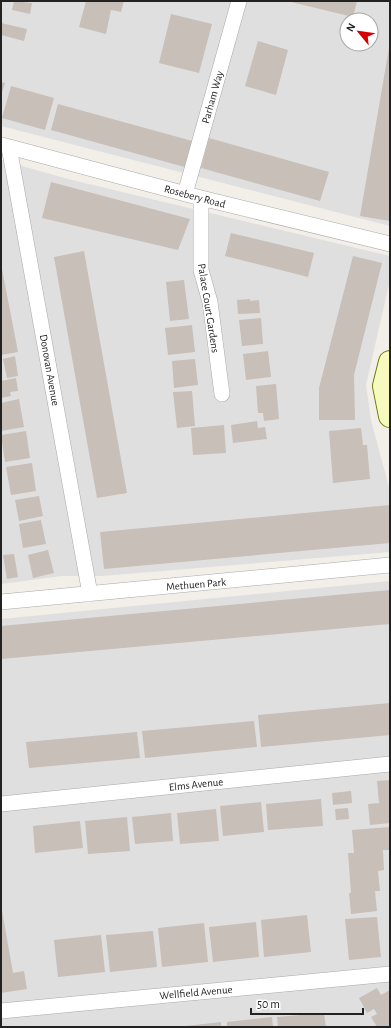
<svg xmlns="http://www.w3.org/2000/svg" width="391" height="1028" viewBox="0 0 391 1028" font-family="'Alegreya Sans',sans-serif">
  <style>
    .residential { fill: #e0dfdf; fill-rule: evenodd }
    .building { fill: #c7bfb8 }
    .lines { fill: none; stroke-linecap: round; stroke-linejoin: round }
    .street-casing { stroke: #a9a9a9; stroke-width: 16 }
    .secondary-casing { stroke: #707d05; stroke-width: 24 }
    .street { stroke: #fff; stroke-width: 15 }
    .secondary { stroke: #f7fabf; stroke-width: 22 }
    .labels { text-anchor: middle; stroke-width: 3; stroke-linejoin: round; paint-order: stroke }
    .street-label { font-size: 11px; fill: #222; stroke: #fff }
  </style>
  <rect width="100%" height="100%" fill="#f2efe9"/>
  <path class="residential" d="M1,1H390V226L1,126ZM347,20H371V44H347Z
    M1,160L68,179L390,256V280L366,385L371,420L390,491V552L102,576H62L1,584Z
    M390,581V1027H1V619Z"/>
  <path class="building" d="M14,1L32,3L30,14L12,10Z
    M86,1H124L121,12L111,10L106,34L79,27Z
    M287,1H357L353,17Z
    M171,14L212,24L199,73L159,63Z
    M1,23L27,29L24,41L1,35Z
    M258,41L288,50L276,95L245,86Z
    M389,48H390V221L360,216Z
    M1,82L5,83L1,95Z
    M11,86L54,98L45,130L2,118Z
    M58,104L196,142L188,168L51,130Z
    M209,138L329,172L320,201L201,168Z
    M51,182L190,219L178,250L42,218Z
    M231,233L314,253L308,277L225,256Z
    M84,251L127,493L97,498L54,257Z
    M353,256L382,263L354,375L355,420H319V388Z
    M1,264L18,352L1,355Z
    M184,280L189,319L170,321L166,282Z
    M250,299V301L259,300L260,313L238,314L237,300Z
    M261,318L263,344L242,346L239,320Z
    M192,325L195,352L168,355L165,328Z
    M268,351L271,377L246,380L243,354Z
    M15,356L18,376L7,378L3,359Z
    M195,359L198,385L174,388L172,361Z
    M16,378L18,391L10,392L11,396L1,398V381Z
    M276,384L279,419L264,421L263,413H258L256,386Z
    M192,391L195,426L177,428L173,392Z
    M19,399L24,427L1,431V403Z
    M257,421L258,428L265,427L267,439L233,443L231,425Z
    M224,425L226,453L193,455L191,428Z
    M361,428L363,445H367L370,479L333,483L329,431Z
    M26,431L30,458L5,462L1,435Z
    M32,463L36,491L11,495L6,467Z
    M39,496L43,516L19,521L15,500Z
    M390,505V543L104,569L100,532Z
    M41,520L46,544L23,548L19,524Z
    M48,550L54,573L33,578L28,555Z
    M14,554L18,577L7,579L3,555Z
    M390,590V624L1,659V626Z
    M390,703V735L261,747L258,715Z
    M254,721L257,747L145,758L142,731Z
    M137,732L140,758L29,768L26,742Z
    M390,780V823L370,825L368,804L379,803L377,781Z
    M351,791L352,803L333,805L332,793Z
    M321,799L323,826L268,830L266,804Z
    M261,802L264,832L223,836L220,806Z
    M348,808L349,819L336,820L335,809Z
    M216,809L219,841L180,844L177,813Z
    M171,813L173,841L135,844L132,817Z
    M127,817L130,851L88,854L85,821Z
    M80,821L83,848L35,853L33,826Z
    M390,827V850H383L384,870L378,871L380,891H375L377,911L351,914L349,893H351L348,853H354L352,830Z
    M1,905L13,973L24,971L27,989L1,993Z
    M307,915L311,952L264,957L261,920Z
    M377,917L381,957L349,960L345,919Z
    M256,922L259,957L213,962L209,927Z
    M204,923L208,962L162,967L158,928Z
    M153,931L157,967L110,972L106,935Z
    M101,935L105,972L58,977L54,940Z
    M377,988L381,995L390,990V1027H377L371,1017L377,1014L374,1009L367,1013L359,998Z
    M324,1013L326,1027H278L277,1017Z
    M272,1017L273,1027H227V1022Z
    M221,1022V1027H186V1026Z"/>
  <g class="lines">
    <g class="street-casing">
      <path id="street" d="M2,145L201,198L390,244
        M9,147L90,594
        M185,194L239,1
        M201,198V270L210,302L222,394
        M1,602L390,565
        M1,804L390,764
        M1,1011L390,974"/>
    </g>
    <g class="secondary-casing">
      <path id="secondary" d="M390,362L384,386L390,416"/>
    </g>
    <use href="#street" class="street"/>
    <use href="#secondary" class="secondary"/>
  </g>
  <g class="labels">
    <g class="street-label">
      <text transform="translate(212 97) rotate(-74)" y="4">Parham Way</text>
      <text transform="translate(195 196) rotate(15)" y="4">Rosebery Road</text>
      <text transform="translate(209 308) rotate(81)" y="4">Palace Court Gardens</text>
      <text transform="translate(50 370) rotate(80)" y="4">Donovan Avenue</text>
      <text transform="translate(196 584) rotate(-5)" y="4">Methuen Park</text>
      <text transform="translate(196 784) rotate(-6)" y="4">Elms Avenue</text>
      <text transform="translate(196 992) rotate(-5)" y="4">Wellfield Avenue</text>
    </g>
  </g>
  <rect width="391" height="1028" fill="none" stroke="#222222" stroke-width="4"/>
  <g transform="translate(359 32) rotate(299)"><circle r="19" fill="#ffffff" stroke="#a7a7a7"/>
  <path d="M0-3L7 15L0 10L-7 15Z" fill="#d40000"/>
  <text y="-6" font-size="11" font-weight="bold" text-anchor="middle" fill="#222222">N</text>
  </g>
  <path d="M251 1008v6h112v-6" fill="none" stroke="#222222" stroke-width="2"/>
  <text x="257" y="1008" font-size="12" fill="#222222" stroke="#ffffff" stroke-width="3" paint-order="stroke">50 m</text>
</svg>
